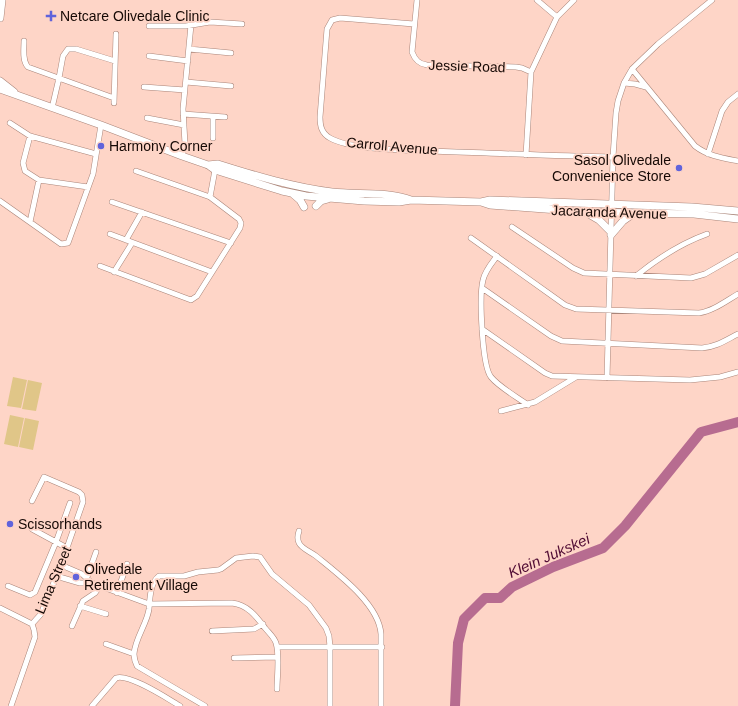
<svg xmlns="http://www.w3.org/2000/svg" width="738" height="706" viewBox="0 0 738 706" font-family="Helvetica,sans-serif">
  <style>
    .green { fill: #e0c688 }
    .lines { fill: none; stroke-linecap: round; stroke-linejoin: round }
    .river { stroke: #b76c90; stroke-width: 10 }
    .street-casing { stroke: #aa8579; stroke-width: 6 }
    .secondary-casing { stroke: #aa8579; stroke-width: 8 }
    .street { stroke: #fff; stroke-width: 5 }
    .secondary { stroke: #fff; stroke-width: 7 }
    .poi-dot { fill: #6063db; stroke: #fed5c7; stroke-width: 1.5 }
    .labels { text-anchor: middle; stroke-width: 3.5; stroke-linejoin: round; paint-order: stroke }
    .poi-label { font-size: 14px; fill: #160905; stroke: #fed5c7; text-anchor: start }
    .street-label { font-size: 14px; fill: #160905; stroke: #fed5c7 }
    .water-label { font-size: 15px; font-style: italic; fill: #510c34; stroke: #fed5c7 }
  </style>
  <rect width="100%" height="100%" fill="#fed5c7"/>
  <path class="green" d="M13,377L27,380L21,408L7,406Z
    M28,380L42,383L36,411L22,409Z
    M10,415L24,418L18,447L4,444Z
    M25,418L39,421L33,450L19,447Z"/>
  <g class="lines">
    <path class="river" d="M455,706L458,643L464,619L485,598H500L512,587L553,567L603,548L625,526L701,432L738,422"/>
    <g class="street-casing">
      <path id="street" d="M417,0L412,52C415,60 419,64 427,65L516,67L522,68L531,72
        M537,0L557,17
        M414,24L340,18L332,20L327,29L320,117C320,125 321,133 330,138C351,150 407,150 432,151C492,153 552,156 613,157
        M149,26H186L210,22L242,24
        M24,41C24,49 22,61 28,67L114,98
        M189,49L231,53
        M149,56L188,61
        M632,69L695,146C708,156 722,158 738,161
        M186,82L231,86
        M624,83L635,84L646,87
        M144,87L185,90
        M114,103L116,34
        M52,108L59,78L63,56L68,49H76L115,61
        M183,114L225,117
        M147,118L184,125
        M10,123L30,136L96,154
        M30,136L23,163L25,171L39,180L88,187
        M213,138V117
        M708,154L722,111L728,102L738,94
        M526,155L531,72L557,17L574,0
        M182,156L185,144L183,109L191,25
        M210,197L215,170
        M0,201L61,244L68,243L93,174L101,125
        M112,202L231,243
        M30,222L39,180
        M512,227L573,268L584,273L691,278L705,274L738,255
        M110,234L212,272
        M471,238L565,305L576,309L699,313C713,311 726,301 738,294
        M126,240L142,212
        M497,256C491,264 485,271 483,280C479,296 482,366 491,377C499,387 517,397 528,405
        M100,266L191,300L197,296L240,228L241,223L239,219L210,197L136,171
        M114,272L132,243
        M636,276C657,259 682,243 707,234
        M482,288L551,336L562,341L702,348C716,347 726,340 738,334
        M482,329L545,373L552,376L690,380L720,377L738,372
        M607,378L613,157L616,113L618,101L624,83L632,69L658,44L712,0
        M501,411L535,402L576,377
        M32,529L67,548
        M299,531C298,534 297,539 299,543C302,549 311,552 316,556C338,574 379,604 381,634V706
        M61,565L82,574L92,583L100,586L149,604L232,603C248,605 256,616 265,628C269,633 274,637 276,643C280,656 277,676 277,689
        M56,576L80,583H92
        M86,580L96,552
        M8,586L30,595L35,592L56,542L70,503
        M117,593L127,564
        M80,606L106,614
        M0,608L32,624
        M72,626L83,601L95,593L100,586
        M212,631L254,629L263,624
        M106,644L134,654
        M277,647H382
        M234,658L277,657
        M11,706L35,637L34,630L32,624L41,614L61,565L83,502L82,495L79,492L44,477L32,501
        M92,706L116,678C129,673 168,699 180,706
        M205,706L137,666C135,662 134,659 134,654C135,638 147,624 149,609C150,598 150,583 159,576H184L198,572L218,570L221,569L236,558L253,556L260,557L272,574L309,605L326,628L329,636L330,647V706"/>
    </g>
    <g class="secondary-casing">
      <path id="secondary" d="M0,18L2,0
        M0,81L14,92
        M0,89L101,125L182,156L208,165L215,170L282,191L306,196L364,201L399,202L411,200L481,202L490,205L585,212L694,214L738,219
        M208,165L218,164C256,176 293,187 332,192C356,195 389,191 411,200
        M293,194L300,200L304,207
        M481,202L490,200L692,207L738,211
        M316,206L321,201L328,199
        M587,213L599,220L611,232
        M611,235L623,221L633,214"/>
    </g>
    <use href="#street" class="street"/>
    <use href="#secondary" class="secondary"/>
  </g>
  <g class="poi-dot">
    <path d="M49 10h4v4h4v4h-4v4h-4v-4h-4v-4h4z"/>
    <circle cx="101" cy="146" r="4"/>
    <circle cx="679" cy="168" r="4"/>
    <circle cx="10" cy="524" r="4"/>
    <circle cx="76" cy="577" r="4"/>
  </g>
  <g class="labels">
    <g class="poi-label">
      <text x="60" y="21">Netcare Olivedale Clinic</text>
      <text x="109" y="151">Harmony Corner</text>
      <text x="671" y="165" text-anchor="end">Sasol Olivedale<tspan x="671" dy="16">Convenience Store</tspan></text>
      <text x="18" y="529">Scissorhands</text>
      <text x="84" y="574">Olivedale<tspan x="84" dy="16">Retirement Village</tspan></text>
    </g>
    <g class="street-label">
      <text transform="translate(467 66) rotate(2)" y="5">Jessie Road</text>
      <text transform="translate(392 146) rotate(5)" y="5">Carroll Avenue</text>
      <text transform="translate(609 212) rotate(2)" y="5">Jacaranda Avenue</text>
      <text transform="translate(53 580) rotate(-67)" y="5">Lima Street</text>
    </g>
    <g class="water-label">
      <text transform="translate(549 556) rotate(-24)" y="5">Klein Jukskei</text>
    </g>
  </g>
</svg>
